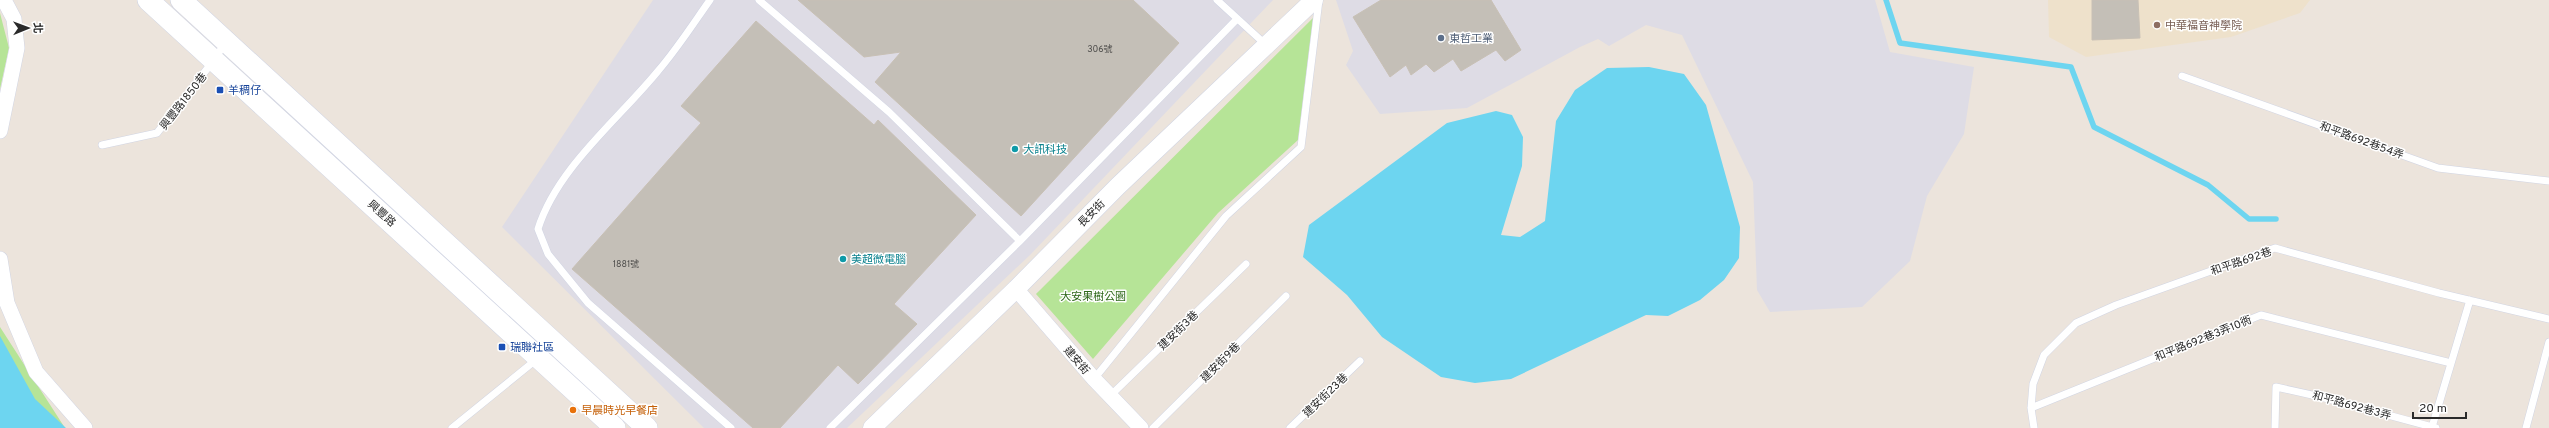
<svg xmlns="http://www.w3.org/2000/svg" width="2549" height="428" viewBox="0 0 2549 428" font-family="Overpass,'Noto Sans TC',sans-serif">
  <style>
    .industrial { fill: #dedce5 }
    .education { fill: #eee1cb }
    .green { fill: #b6e497 }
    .water { fill: #6dd5f0 }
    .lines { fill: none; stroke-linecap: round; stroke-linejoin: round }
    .stream { stroke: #6dd5f0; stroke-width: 5.5 }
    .building { fill: #c4bfb7; stroke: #c8c0b5 }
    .service-casing { stroke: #d1d5e3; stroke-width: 8 }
    .minor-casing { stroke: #d1d5e3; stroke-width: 16 }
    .tertiary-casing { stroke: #d1d5e3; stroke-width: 19 }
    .secondary-casing { stroke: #d1d5e3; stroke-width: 22 }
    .service { stroke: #fff; stroke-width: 7 }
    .minor { stroke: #fff; stroke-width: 15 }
    .tertiary { stroke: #fff; stroke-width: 18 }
    .secondary { stroke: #fff; stroke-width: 21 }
    .education-dot { fill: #8d6e63; stroke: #fff; stroke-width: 1.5 }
    .service-dot { fill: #5c6f8a; stroke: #fff; stroke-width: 1.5 }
    .transit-dot { fill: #1a4fb4; stroke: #fff; stroke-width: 1.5 }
    .culture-dot { fill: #0f9aa8; stroke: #fff; stroke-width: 1.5 }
    .food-dot { fill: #e8710a; stroke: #fff; stroke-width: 1.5 }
    .labels { text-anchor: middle; stroke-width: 3; stroke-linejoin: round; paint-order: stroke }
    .number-label { font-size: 9px; fill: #504f4d }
    .education-label { font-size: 11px; fill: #785e54; stroke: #fff; text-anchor: start }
    .service-label { font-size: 11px; fill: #4e5e75; stroke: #fff; text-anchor: start }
    .transit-label { font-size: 11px; fill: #164399; stroke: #fff; text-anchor: start }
    .street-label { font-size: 11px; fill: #2a2a2a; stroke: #fff }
    .culture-label { font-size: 11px; fill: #0d838f; stroke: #fff; text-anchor: start }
    .park-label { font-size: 11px; fill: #2e6819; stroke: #fff }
    .food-label { font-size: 11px; fill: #c56008; stroke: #fff; text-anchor: start }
  </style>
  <rect width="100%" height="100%" fill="#ece4dc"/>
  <path class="industrial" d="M653,0H1273L1030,255L847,428H704L502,227Z
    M1336,0H1875L1890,52L1974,67L1964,134L1927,196L1910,261L1862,307L1770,312L1757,290L1753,182L1682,35L1646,25L1609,46L1598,39L1580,47L1467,108L1380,114L1346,65L1353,51Z"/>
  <path class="education" d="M2048,0H2310L2300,13L2231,37L2086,57L2049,37Z"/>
  <path class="green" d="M0,13L9,48L0,89Z
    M1313,18L1298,140L1218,213L1093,359L1036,294Z
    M0,327L65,428H0Z"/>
  <path class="water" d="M1649,67L1684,74L1706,105L1740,227L1739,258L1724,280L1700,300L1668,316L1646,315L1511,379L1475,383L1441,377L1382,337L1347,295L1303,257L1309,225L1447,123L1496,111L1512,115L1523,137L1522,166L1501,235L1520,237L1545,221L1556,121L1575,90L1607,68Z
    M0,336L35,399L66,428H0Z"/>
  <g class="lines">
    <path class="stream" d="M1886,0L1900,43L2071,67L2094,127L2208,185L2249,219H2276"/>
  </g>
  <path class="building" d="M798,0H1133L1179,43L1021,216L875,82L901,52L864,57Z
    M1381,0H1491L1521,50L1505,61L1496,50L1461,71L1453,59L1434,72L1426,64L1411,75L1406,65L1390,77L1353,17Z
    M2092,0H2138L2140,38L2092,40Z
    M756,21L874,125L878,120L976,215L894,304L917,324L858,384L838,365L780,428H753L572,269L701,123L681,106Z"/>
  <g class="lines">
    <g class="service-casing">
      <path id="service" d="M710,0C693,24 677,49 658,71C618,120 557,168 538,229L548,254L588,303L731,428
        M759,0L889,112L1020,241
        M1217,0L1265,44
        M2182,76L2438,168L2549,181
        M102,145L157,133L214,60L225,43
        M1094,379L1226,216L1301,147L1319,0
        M1110,396L1246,264
        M2031,408L2261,315L2451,363
        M2432,427L2470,300
        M452,428L537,359
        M830,428L1020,241L1237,19
        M1153,428L1286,296
        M1290,428L1360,361
        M2034,428L2031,408L2033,384L2044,355L2076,323L2116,305L2275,248L2439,293L2549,319
        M2275,428L2276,387L2321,397L2436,428
        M2526,428L2549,342"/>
    </g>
    <g class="minor-casing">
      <path id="minor" d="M0,131L17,48L14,19L4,0
        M0,259L7,303L36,372L85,428
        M1016,289L1094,379L1141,428"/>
    </g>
    <g class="tertiary-casing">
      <path id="tertiary" d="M872,428L1016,289L1118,186L1314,0"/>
    </g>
    <g class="secondary-casing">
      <path id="secondary" d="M148,0L615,428
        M181,0L647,428"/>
    </g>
    <use href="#service" class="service"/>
    <use href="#minor" class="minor"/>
    <use href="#tertiary" class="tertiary"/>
    <use href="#secondary" class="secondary"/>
  </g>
  <circle class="education-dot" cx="2157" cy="25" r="4"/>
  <circle class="service-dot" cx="1441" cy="38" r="4"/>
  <g class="transit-dot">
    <rect x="216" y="86" width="8" height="8" rx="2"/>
    <rect x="498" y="343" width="8" height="8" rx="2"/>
  </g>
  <g class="culture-dot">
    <circle cx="1015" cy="149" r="4"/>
    <circle cx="843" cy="259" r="4"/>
  </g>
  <circle class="food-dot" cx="573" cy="410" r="4"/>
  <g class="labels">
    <g class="number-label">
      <text x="1100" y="52">306號</text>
      <text x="626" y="267">1881號</text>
    </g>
    <g class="education-label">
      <text x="2165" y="29">中華福音神學院</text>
    </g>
    <g class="service-label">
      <text x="1449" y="42">東哲工業</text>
    </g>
    <g class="transit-label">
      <text x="228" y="94">羊稠仔</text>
      <text x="510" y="351">瑞聯社區</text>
    </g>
    <g class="street-label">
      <text transform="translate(183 101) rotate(-52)" y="4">興豐路1850巷</text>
      <text transform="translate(2362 140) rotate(20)" y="4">和平路692巷54弄</text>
      <text transform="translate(382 213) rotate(42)" y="4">興豐路</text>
      <text transform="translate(1091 213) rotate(-45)" y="4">長安街</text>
      <text transform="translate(2241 261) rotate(-19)" y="4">和平路692巷</text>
      <text transform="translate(1178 330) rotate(-44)" y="4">建安街3巷</text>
      <text transform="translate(2203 338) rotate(-22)" y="4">和平路692巷3弄10衖</text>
      <text transform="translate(1077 360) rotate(49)" y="4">建安街</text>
      <text transform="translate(1220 362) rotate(-45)" y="4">建安街9巷</text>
      <text transform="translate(1325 395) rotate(-44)" y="4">建安街23巷</text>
      <text transform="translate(2352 405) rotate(15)" y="4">和平路692巷3弄</text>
    </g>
    <g class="culture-label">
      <text x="1023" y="153">大訊科技</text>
      <text x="851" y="263">美超微電腦</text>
    </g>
    <g class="park-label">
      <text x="1093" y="300">大安果樹公園</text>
    </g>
    <g class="food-label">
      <text x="581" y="414">早晨時光早餐店</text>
    </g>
  </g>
  <g transform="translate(28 28) rotate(89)" stroke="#ffffff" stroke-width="3" paint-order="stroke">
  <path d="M0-3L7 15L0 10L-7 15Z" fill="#2a2a2a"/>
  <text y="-6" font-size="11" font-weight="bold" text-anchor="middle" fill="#2a2a2a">北</text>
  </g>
  <path d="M2413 412v6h53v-6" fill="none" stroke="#2a2a2a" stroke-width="2"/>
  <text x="2419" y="412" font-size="12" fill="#2a2a2a" stroke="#ffffff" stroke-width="3" paint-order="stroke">20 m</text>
</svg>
